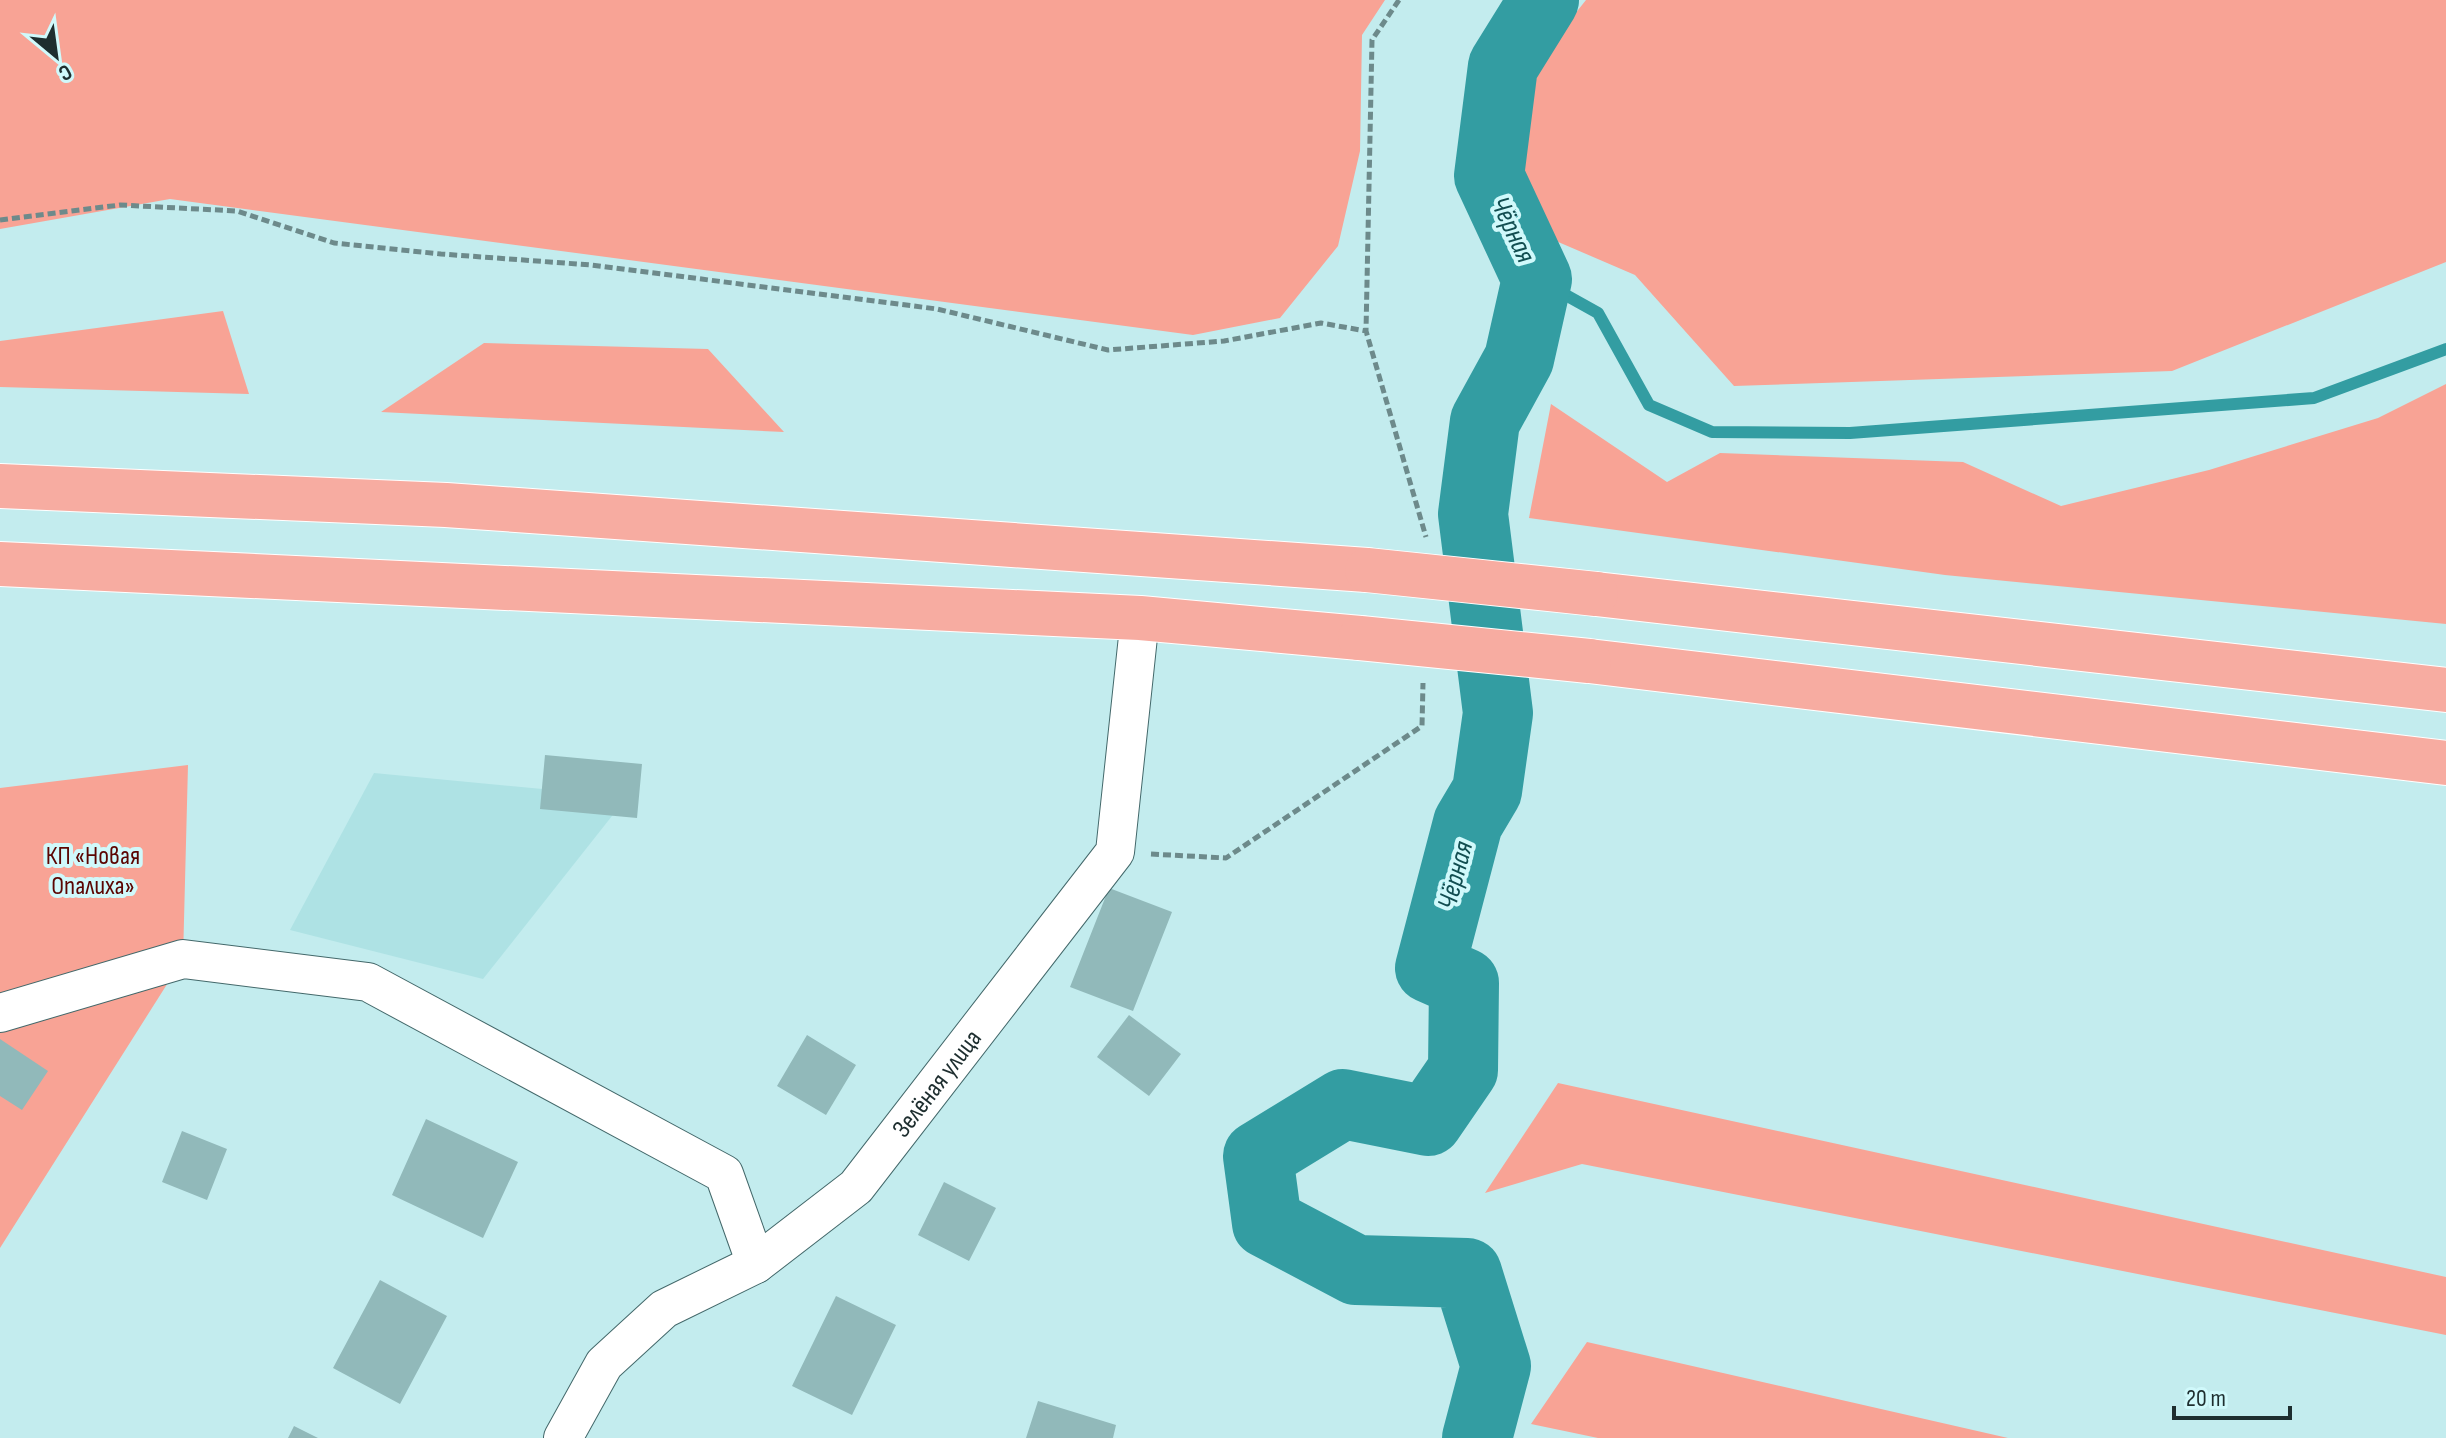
<svg xmlns="http://www.w3.org/2000/svg" width="2446" height="1438" viewBox="0 0 2446 1438" font-family="'Sofia Sans Condensed',sans-serif">
  <style>
    .built { fill: #aee2e4 }
    .green { fill: #f8a395 }
    .lines { fill: none; stroke-linecap: round; stroke-linejoin: round }
    .stream { stroke: #339da2; stroke-width: 12 }
    .river { stroke: #339da2; stroke-width: 70 }
    .building { fill: #91b9ba }
    .minor-casing { stroke: #43686a; stroke-width: 40 }
    .primary-casing { stroke: #fff; stroke-width: 46 }
    .path { stroke: #6d8a8b; stroke-width: 5; stroke-dasharray: 8 4; stroke-linecap: butt }
    .minor { stroke: #fff; stroke-width: 38 }
    .primary { stroke: #f7aca1; stroke-width: 44 }
    .primary-bridge-casing { stroke: #fff; stroke-width: 46; stroke-linecap: butt }
    .primary-bridge { stroke: #f7aca1; stroke-width: 44 }
    .labels { text-anchor: middle; stroke-width: 8; stroke-linejoin: round; paint-order: stroke }
    .park-label { font-size: 26px; fill: #5b0502; stroke: #d0f9fb }
    .street-label { font-size: 26px; fill: #1e2e2f; stroke: #d0f9fb }
    .water-label { font-size: 28px; font-style: italic; fill: #124e51; stroke: #d0f9fb }
  </style>
  <rect width="100%" height="100%" fill="#c3ecee"/>
  <path class="built" d="M374,773L627,797L483,979L290,930Z"/>
  <path class="green" d="M0,0H1385L1362,35L1360,151L1338,246L1280,318L1193,335L170,199L0,229Z
    M1586,0H2446V262L2172,371L1734,386L1635,275L1535,232L1498,148L1563,29Z
    M223,311L249,394L0,387V341Z
    M484,343L708,349L784,432L381,412Z
    M2446,384V624L1945,575L1529,518L1551,404L1667,482L1720,453L1963,462L2061,506L2209,470L2378,418Z
    M188,765L183,959L0,1248V788Z
    M1558,1083L2446,1277V1335L1582,1164L1485,1193Z
    M1587,1342L2008,1438H1598L1531,1424Z"/>
  <g class="lines">
    <path class="stream" d="M1537,279L1598,313L1649,405L1712,432L1850,433L2314,398L2446,349"/>
    <path class="river" d="M1477,1438L1496,1366L1467,1273L1356,1270L1267,1223L1258,1156L1343,1104L1428,1121L1463,1070L1464,983L1430,968L1468,823L1487,791L1498,713L1473,514L1485,421L1519,359L1537,279L1489,176L1503,66L1544,0"/>
  </g>
  <path class="building" d="M545,755L642,764L637,818L540,809Z
    M1109,888L1172,912L1133,1011L1070,987Z
    M1129,1015L1181,1054L1149,1096L1097,1057Z
    M807,1035L856,1065L826,1115L777,1086Z
    M0,1039L48,1071L22,1110L0,1096Z
    M426,1119L518,1162L483,1238L392,1195Z
    M182,1131L227,1149L207,1200L162,1182Z
    M944,1182L996,1208L969,1261L918,1235Z
    M380,1280L447,1316L400,1404L333,1368Z
    M836,1296L896,1325L852,1415L792,1386Z
    M1038,1401L1116,1425L1113,1438H1026Z
    M294,1426L318,1438H288Z"/>
  <g class="lines">
    <g class="minor-casing">
      <g id="minor">
        <path d="M0,1013L183,959L368,982L724,1174L756,1264"/>
        <path id="s1" d="M563,1438L604,1364L664,1309L756,1264L856,1187L1115,852L1140,618"/>
      </g>
    </g>
    <g class="primary-casing">
      <path id="primary" d="M0,486L446,505L1367,570
        M0,564L1140,618L1360,638
        M1596,594L2446,690
        M1589,661L2446,763"/>
    </g>
    <path class="path" d="M1399,0L1372,40L1366,331L1426,537
      M0,220L120,205L237,211L334,243L441,254L591,265L937,309L1108,350L1224,341L1321,323L1366,331
      M1151,854L1226,858L1422,726L1423,683"/>
    <use href="#minor" class="minor"/>
    <use href="#primary" class="primary"/>
    <g class="primary-bridge-casing">
      <path id="primary-bridge" d="M1367,570L1596,594
        M1360,638L1589,661"/>
    </g>
    <use href="#primary-bridge" class="primary-bridge"/>
  </g>
  <g class="labels">
    <g class="park-label">
      <text x="93" y="864">КП «Новая<tspan x="93" dy="30">Опалиха»</tspan></text>
    </g>
    <g class="street-label">
      <text dy="9" stroke="none"><textPath href="#s1" startOffset="526">Зелёная улица</textPath></text>
    </g>
    <g class="water-label">
      <text transform="translate(1514 229) rotate(65)" y="10">Чёрная</text>
      <text transform="translate(1454 875) rotate(-75)" y="10">Чёрная</text>
    </g>
  </g>
  <g transform="translate(56 56) rotate(151)" stroke="#d0f9fb" stroke-width="6" paint-order="stroke">
  <path d="M0-6L14 30L0 20L-14 30Z" fill="#1e2e2f"/>
  <text y="-12" font-size="22" font-weight="bold" text-anchor="middle" fill="#1e2e2f">С</text>
  </g>
  <path d="M2174 1406v12h116v-12" fill="none" stroke="#1e2e2f" stroke-width="4"/>
  <text x="2186" y="1406" font-size="24" fill="#1e2e2f" stroke="#d0f9fb" stroke-width="6" paint-order="stroke">20 m</text>
</svg>
